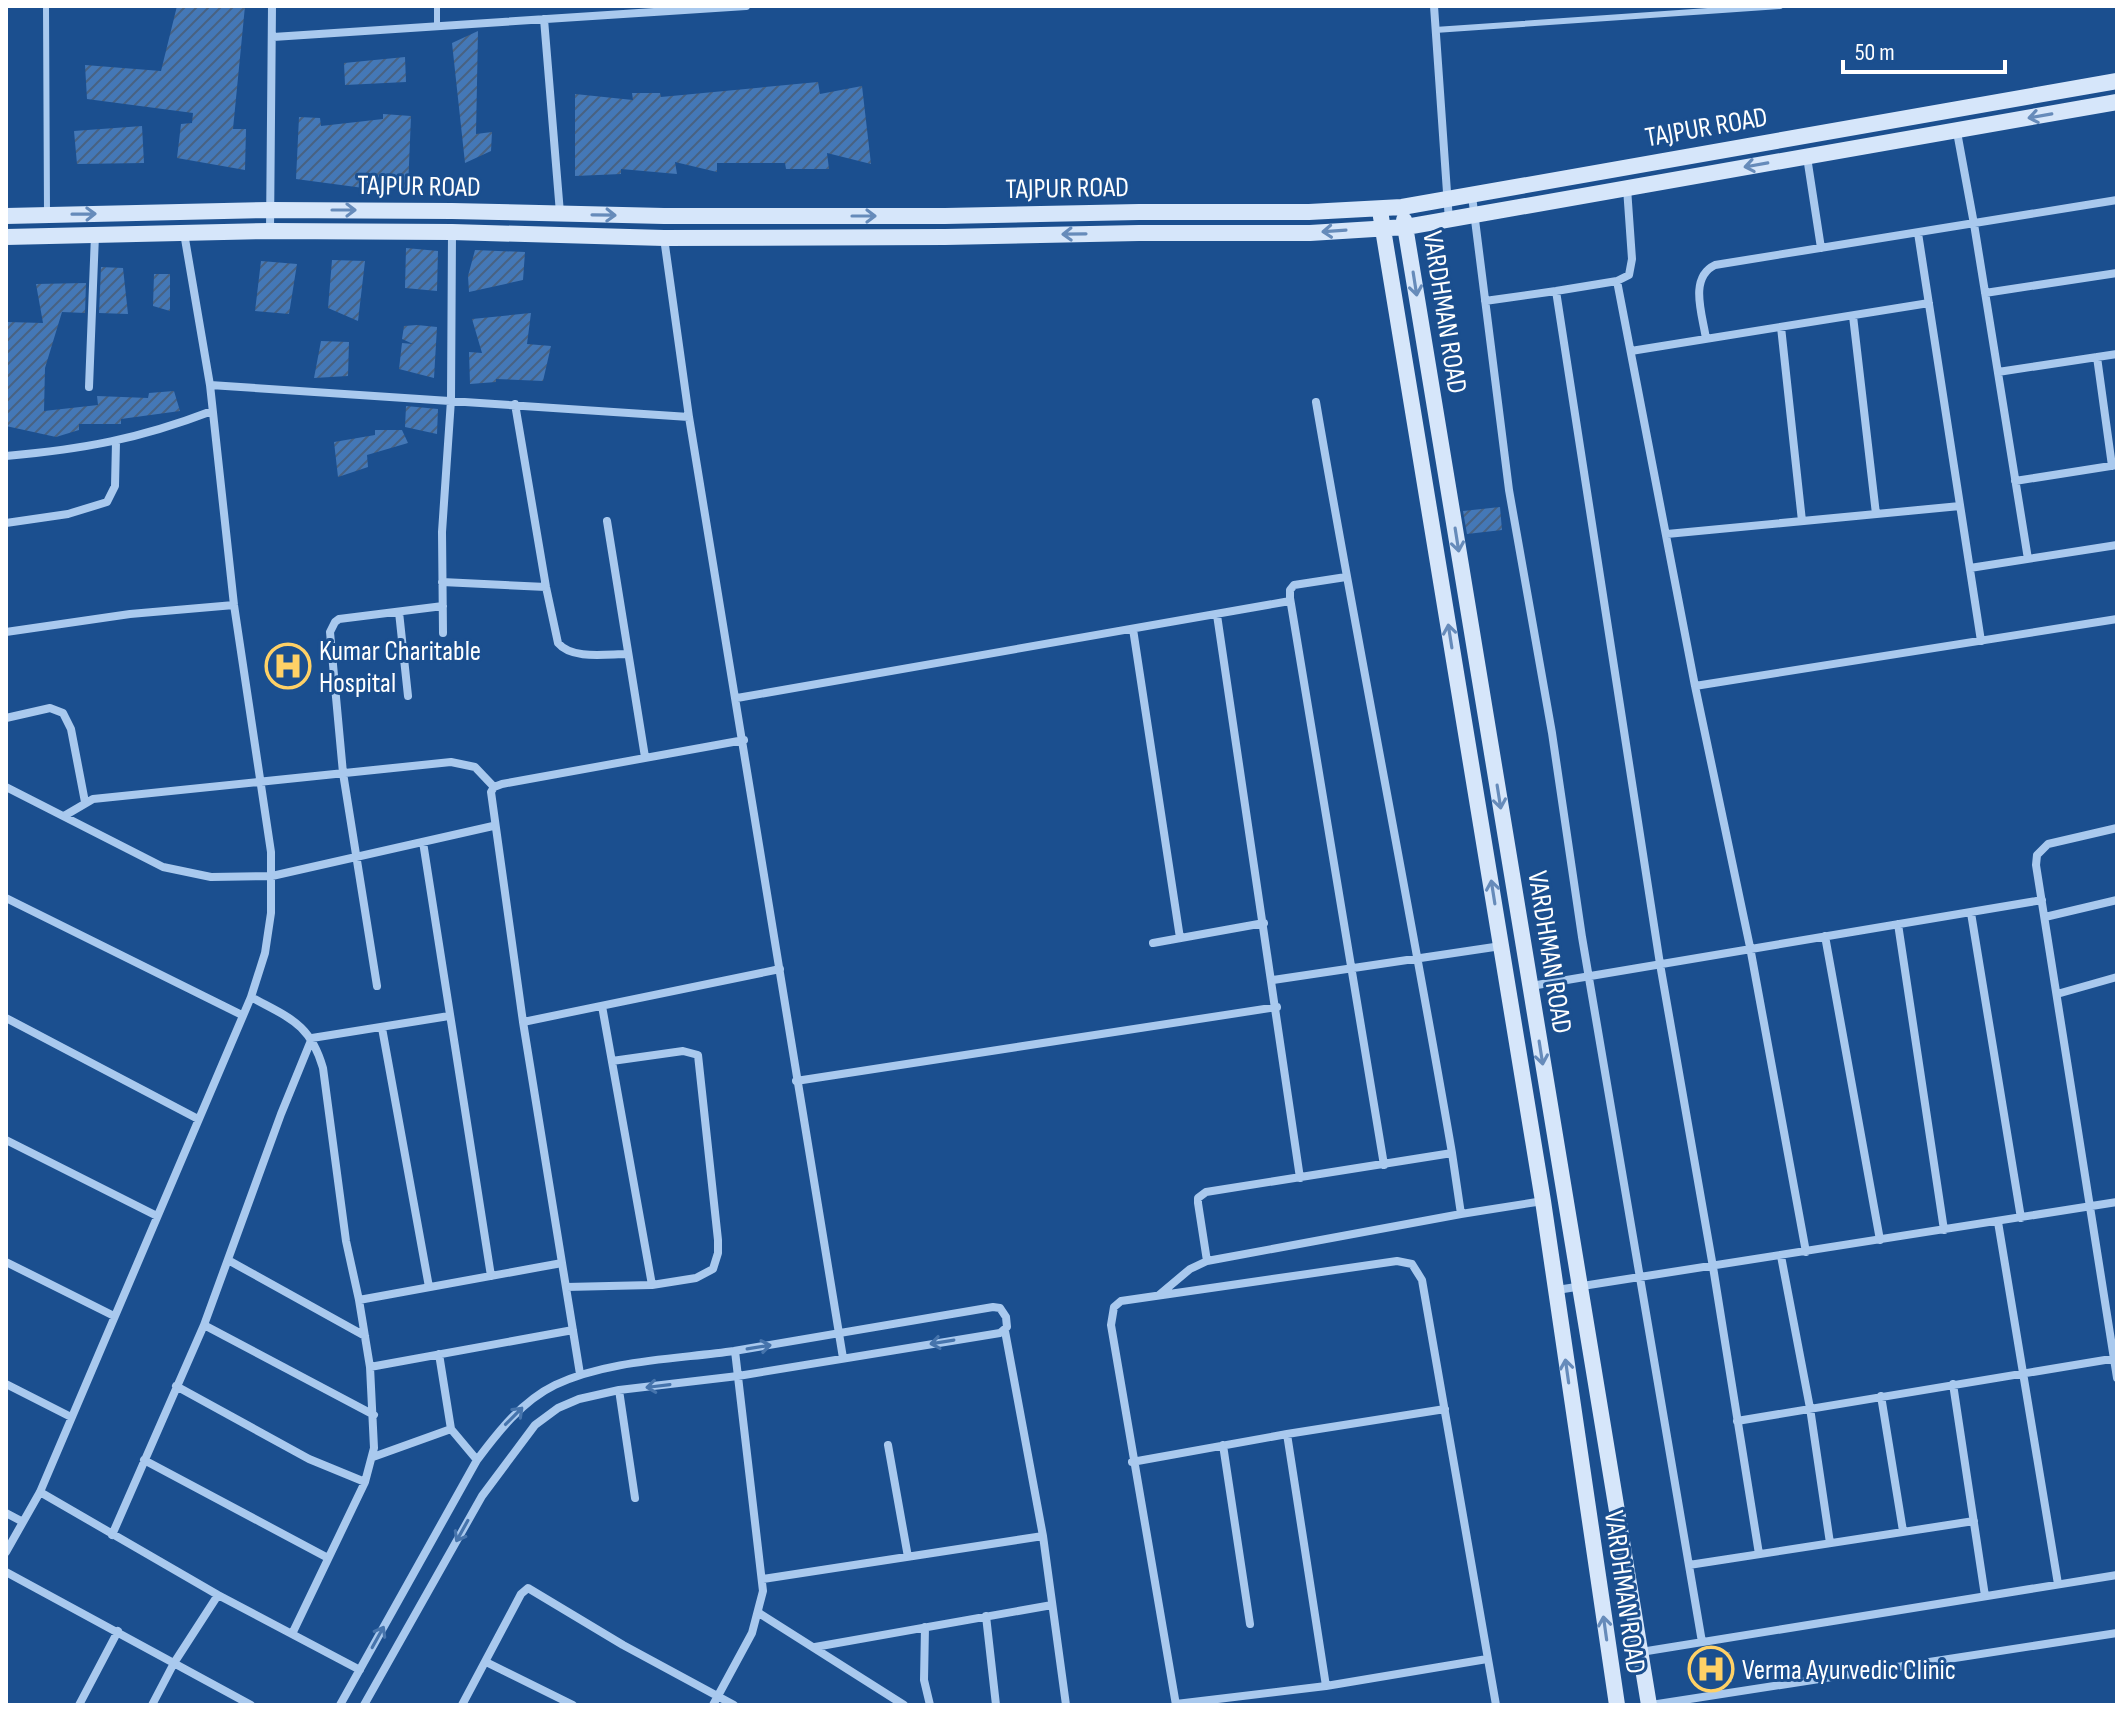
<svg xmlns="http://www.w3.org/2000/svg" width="2123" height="1711" viewBox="0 0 2123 1711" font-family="'Sofia Sans Condensed',sans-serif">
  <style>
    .building { fill: url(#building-hatch) }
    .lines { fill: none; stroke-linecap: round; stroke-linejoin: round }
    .lane { stroke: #a9c9ee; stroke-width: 6 }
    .street { stroke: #a9c9ee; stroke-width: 8 }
    .secondary { stroke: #d6e6fa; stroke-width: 16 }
    .oneway { stroke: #668bba }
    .oneway2 { stroke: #4674ac }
    .labels { text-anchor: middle; stroke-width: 6; stroke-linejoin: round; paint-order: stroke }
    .street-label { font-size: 28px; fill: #fff; stroke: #1b4f8f }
    .poi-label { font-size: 28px; fill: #fff; stroke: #1b4f8f; text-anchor: start }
  </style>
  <defs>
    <pattern id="building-hatch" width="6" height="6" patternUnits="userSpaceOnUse" patternTransform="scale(2)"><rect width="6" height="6" fill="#4478b7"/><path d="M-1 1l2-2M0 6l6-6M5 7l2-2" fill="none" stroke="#486282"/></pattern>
  </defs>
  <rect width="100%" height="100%" fill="#1b4f8f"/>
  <path class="building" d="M177,6H245L233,129H246L245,170L177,158L181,124L192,123L193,113L87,99L85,65L161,71Z
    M478,31L476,134L492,132L491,151L465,163L452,43Z
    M405,57L406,82L345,85L344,63Z
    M818,82L820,94L862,86L871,164L827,153L829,169H786L785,163H717V172L675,162L677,174L621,169V174L575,176V94L633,100L632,93H660L661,97Z
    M383,114L411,116L408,189L372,175L371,189L296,179L299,117L320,118L321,126L383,119Z
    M142,126L144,163L77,164L74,131Z
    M406,248L438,251L437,291L405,288Z
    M475,250L525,252L523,280L469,292L468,276Z
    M332,260L365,261L358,321L328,308Z
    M261,261L297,264L289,314L255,311Z
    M101,267L123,268L128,314L99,313Z
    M154,274H170V311L153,306Z
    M86,283L85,313L62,312L45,368L44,411L98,405L97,396L148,398L149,393L174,391L180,411L121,419V424H79V430L56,437L6,426L7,322L43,323L36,284Z
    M531,313L527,344L551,346L543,381L496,379V382L470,384L469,352L482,353L472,319Z
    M417,325L437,327L434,378L399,369L402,343L413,344L402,339L404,326Z
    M321,341L349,342L348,376L314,378Z
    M406,406L438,409L437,434L405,427Z
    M375,430H402L408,443L367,455L368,467L338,477L334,442L375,435Z
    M1500,507L1502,530L1467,534L1463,511Z
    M300,645L307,681L280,687L272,651Z
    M1730,1652L1732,1682L1697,1684L1695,1654Z"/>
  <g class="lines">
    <path class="lane" d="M46,6L47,214
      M437,6V26
      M1435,30L1780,6"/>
    <path class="street" d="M1434,6L1449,221
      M544,19L560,213
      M273,37L746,6
      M1957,132L1974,224L2028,559
      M1807,157L1821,248
      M1472,196L1509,490L1552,733L1582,937L1702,1642
      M270,231L272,6
      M1918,233L1981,641
      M664,238L689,417L843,1358
      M1617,281L1695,686L1750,947L1806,1252
      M1556,291L1660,964L1713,1267L1759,1554
      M1985,293L2117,273
      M1485,301L1556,291L1617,281L1629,275L1632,259L1627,188
      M1853,316L1876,514
      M1781,327L1802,521
      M1706,339C1703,316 1688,278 1715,265L2117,200
      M1631,351L1929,303
      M2097,357L2112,466
      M1998,372L2117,354
      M210,385L689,417
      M89,387L95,235
      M515,404L546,587L558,643C572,660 607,654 627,654
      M6,456C84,449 139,439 212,411
      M2015,481L2117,465
      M607,521L645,757
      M6,523L68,514L107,502L115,486L116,442
      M1667,534L1960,506
      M1970,568L2117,545
      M1346,577L1294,585L1290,590V598L1384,1165
      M442,582L546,587
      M399,612L408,696
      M1217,615L1300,1178
      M1133,629L1180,938
      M6,632L130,614L234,605
      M443,633L442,532L451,400L452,232
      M1695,686L2117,619
      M737,698L1290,601
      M6,718L50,708L63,713L71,729L85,802
      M6,787L163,867L211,877L272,876L493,826
      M64,816L93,799L451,762L475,767L494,787
      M2117,828L2048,844L2037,855L2036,865L2117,1378
      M423,842L491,1276
      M6,898L242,1015
      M1971,913L2021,1218
      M2045,917L2117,900
      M1898,924L1944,1230
      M1825,936L1880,1240
      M1153,943L1264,923
      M1273,980L1501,946
      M377,986L343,773L330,632L335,622L339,619L443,606
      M1531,986L2042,900
      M2057,994L2117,977
      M251,997C289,1018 310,1023 323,1068L346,1241L359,1300L370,1367L374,1448L365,1482L292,1634
      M602,1006L652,1285
      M6,1018L198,1119
      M523,1022L780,969
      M382,1028L429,1287
      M796,1081L1277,1007
      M6,1140L157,1216
      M1452,1153L1461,1214
      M1998,1222L2058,1584
      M1781,1256L1810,1408L1830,1543
      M228,1260L365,1336
      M1207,1261L1198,1203V1198L1206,1192L1452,1153C1409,902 1359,653 1316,402
      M6,1262L114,1316
      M566,1287L652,1285L696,1278L713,1269L718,1253V1240L698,1055L683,1051L612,1061
      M1557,1290L2117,1202
      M1159,1295L1190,1269L1207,1261L1461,1214L1543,1201
      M359,1300L562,1263
      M204,1325L374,1415
      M1005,1331L1043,1536L1066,1705
      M439,1354L451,1429L477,1460
      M370,1367L573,1330
      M580,1374L523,1022L491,792L494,787L502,784L744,740
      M6,1384L71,1417
      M1953,1384L1985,1596
      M176,1386L309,1459L365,1482
      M619,1390L635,1498
      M1881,1396L1903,1531
      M1737,1421L2117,1358
      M1287,1434L1326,1686
      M888,1445L908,1557
      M1223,1445L1250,1624
      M373,1457L451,1429
      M144,1460L328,1558
      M1132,1462L1287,1434L1445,1409
      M40,1492L218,1595L360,1670
      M6,1513L23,1522
      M112,1535L204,1325L281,1114L312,1038L449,1016
      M6,1552L40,1492L251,997L265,953L271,913V852L234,605L210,385L184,233
      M1689,1565L1974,1521
      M6,1572L251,1705
      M763,1579L1043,1536
      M759,1613L904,1705
      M986,1616L996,1705
      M925,1627L924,1680L930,1705
      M815,1647L1052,1605
      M1641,1652L2117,1575
      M486,1662L573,1705
      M1176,1704L1326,1686L1487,1659
      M79,1705L118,1631
      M152,1705L174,1663L218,1595
      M340,1705L477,1460C498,1432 522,1401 555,1385C607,1360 678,1359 734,1351C821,1337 907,1322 993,1307L1000,1308L1006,1317L1007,1327L1000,1333L738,1376L619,1390L579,1399L558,1408L535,1425L482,1496L364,1705
      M462,1705L521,1594L528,1588L623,1645L734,1705
      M713,1705L752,1633L763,1591L735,1351
      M1176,1705L1111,1325L1114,1307L1121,1301L1397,1261L1412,1264L1422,1280L1496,1705
      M1651,1705L2117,1633"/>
    <path class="secondary" d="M6,216L270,210L452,211L664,216H945L1139,212H1309L1402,207L2117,81
      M1381,217L1543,1201L1617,1705
      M1404,220L1649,1705
      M6,237L270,231L452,232L664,238L945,237L1139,233H1310L1406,227L2117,102"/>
  </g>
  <defs><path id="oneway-shaft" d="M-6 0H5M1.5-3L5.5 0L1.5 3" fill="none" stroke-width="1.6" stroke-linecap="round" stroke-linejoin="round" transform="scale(2)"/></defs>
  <g class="oneway">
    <use href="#oneway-shaft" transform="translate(2040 116) rotate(170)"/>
    <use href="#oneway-shaft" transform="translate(1756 165) rotate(170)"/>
    <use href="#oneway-shaft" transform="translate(344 210)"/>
    <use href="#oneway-shaft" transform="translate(84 214) rotate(-1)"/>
    <use href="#oneway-shaft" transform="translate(604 215) rotate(1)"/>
    <use href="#oneway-shaft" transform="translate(864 216)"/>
    <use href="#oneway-shaft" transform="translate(1334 231) rotate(176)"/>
    <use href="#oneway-shaft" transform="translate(1074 234) rotate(179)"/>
    <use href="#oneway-shaft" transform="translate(1415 284) rotate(81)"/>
    <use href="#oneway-shaft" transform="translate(1457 540) rotate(81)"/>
    <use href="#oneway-shaft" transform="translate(1450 636) rotate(-99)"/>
    <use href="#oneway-shaft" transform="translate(1499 797) rotate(81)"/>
    <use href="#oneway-shaft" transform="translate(1493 892) rotate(-99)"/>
    <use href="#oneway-shaft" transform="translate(1541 1053) rotate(81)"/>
    <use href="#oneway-shaft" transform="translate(1567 1371) rotate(-98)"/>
    <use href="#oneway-shaft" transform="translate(1605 1628) rotate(-98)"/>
  </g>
  <g class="oneway2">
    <use href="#oneway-shaft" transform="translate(942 1342) rotate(171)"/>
    <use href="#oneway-shaft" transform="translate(759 1347) rotate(-9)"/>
    <use href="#oneway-shaft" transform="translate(658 1386) rotate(173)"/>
    <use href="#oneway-shaft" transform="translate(514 1416) rotate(-45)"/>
    <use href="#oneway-shaft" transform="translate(462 1531) rotate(119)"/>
    <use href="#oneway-shaft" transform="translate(378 1637) rotate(-61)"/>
  </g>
  <defs>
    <g id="hospital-ring" transform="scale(2.3)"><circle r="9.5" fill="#1b4f8f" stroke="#ffd166" stroke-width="1.5"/><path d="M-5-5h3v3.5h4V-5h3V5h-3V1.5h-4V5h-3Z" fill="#ffd166"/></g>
  </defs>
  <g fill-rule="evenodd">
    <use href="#hospital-ring" x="288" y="666"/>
    <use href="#hospital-ring" x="1711" y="1669"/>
  </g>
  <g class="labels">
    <g class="street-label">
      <text transform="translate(1706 126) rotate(-10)" y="10">TAJPUR ROAD</text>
      <text transform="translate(419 185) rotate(1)" y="10">TAJPUR ROAD</text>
      <text transform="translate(1067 187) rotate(-1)" y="10">TAJPUR ROAD</text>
      <text transform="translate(1446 312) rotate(81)" y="10">VARDHMAN ROAD</text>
      <text transform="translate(1551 952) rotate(81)" y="10">VARDHMAN ROAD</text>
      <text transform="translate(1626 1592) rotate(82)" y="10">VARDHMAN ROAD</text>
    </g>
    <g class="poi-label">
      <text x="319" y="660">Kumar Charitable<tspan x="319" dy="32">Hospital</tspan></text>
      <text x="1742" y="1679">Verma Ayurvedic Clinic</text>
    </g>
  </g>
  <rect width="2123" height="1711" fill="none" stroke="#ffffff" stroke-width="16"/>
  <path d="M1843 60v12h162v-12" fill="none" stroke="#ffffff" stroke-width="4"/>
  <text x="1855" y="60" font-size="24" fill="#ffffff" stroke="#1b4f8f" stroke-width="6" paint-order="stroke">50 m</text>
</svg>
